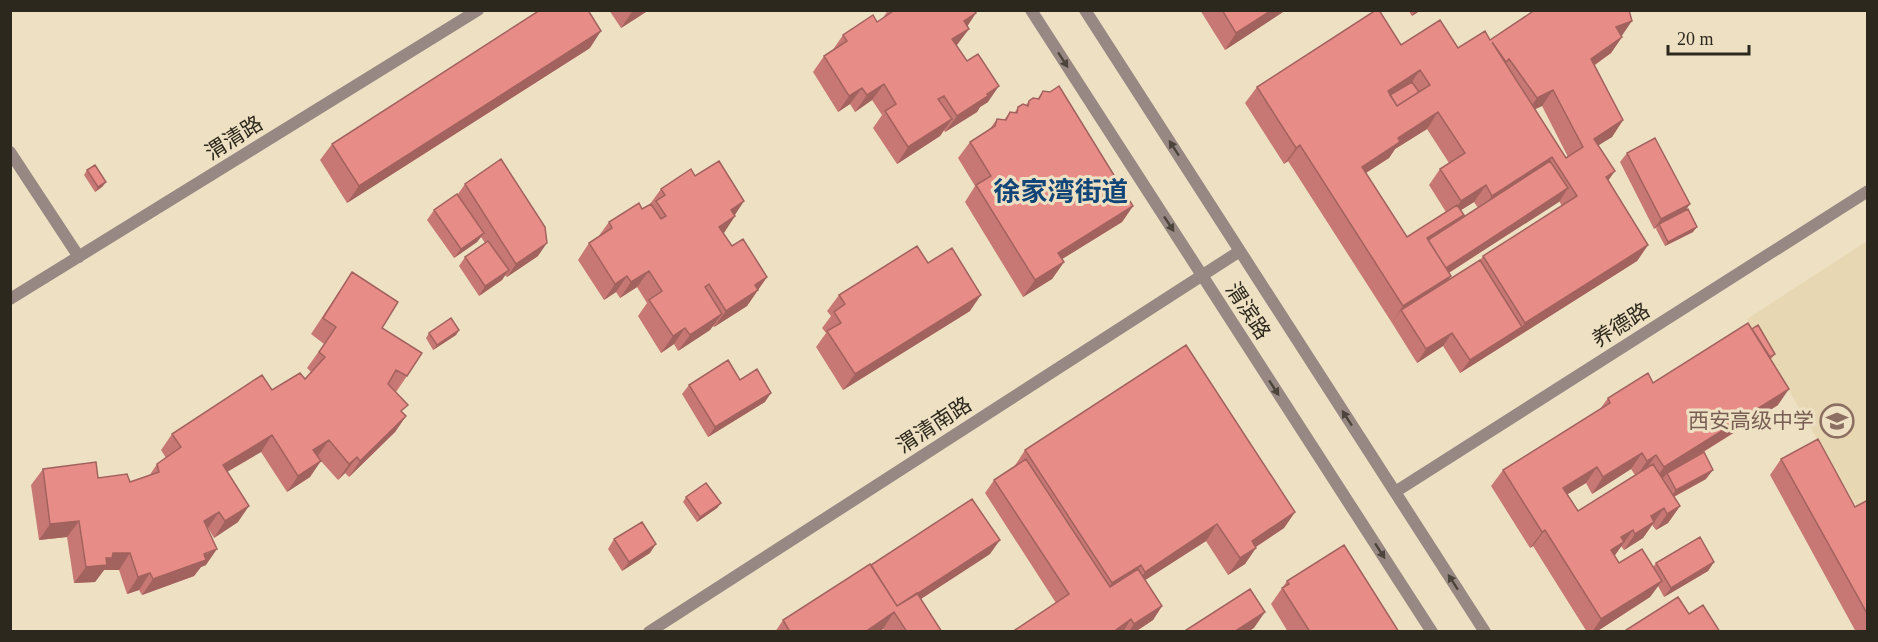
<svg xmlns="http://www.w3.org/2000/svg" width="1878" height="642" viewBox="0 0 1878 642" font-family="'Times New Roman','Noto Sans SC',serif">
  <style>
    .built { fill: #e7d7b2 }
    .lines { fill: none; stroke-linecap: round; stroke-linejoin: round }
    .tertiary { stroke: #978884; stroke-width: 12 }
    .wall { fill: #c87874; fill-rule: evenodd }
    .shaded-wall { fill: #a2625e }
    .building { fill: #e88c87; stroke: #a2625e; stroke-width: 1.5; fill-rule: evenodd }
    .oneway { fill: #4d453c }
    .labels { text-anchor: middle; stroke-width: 6; stroke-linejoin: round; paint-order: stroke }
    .street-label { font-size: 21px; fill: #2d281d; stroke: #eee1c3 }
    .education-label { font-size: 21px; fill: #785e54; stroke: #eee1c3; text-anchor: end }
    .district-label { font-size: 27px; font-weight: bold; fill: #134678; stroke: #eee1c3 }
  </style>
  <rect width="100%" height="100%" fill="#eee1c3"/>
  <path class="built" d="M1867,241V524L1747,319Z"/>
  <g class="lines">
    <path class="tertiary" d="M1031,10L1432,632
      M1085,10L1485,632
      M10,152L79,257
      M10,299L478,10
      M1395,492L1868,191
      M649,632L1240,251"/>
  </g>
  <path class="wall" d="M609,10H649L621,28Z
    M888,10H974L967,26L969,29L956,45L988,102L980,107L977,112L945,132L944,130L940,136L897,164L873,128L882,115L872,100L855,112L850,104L838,112L813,72L824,56L832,51L843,35L877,22L883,18Z
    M1200,10H1286L1225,50Z
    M1408,10H1421L1412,16Z
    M1622,36V37L1611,53L1595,65L1623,120L1612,137L1598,145L1608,181L1648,245L1637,261L1460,373L1443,346L1417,363L1392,323L1393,322L1392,323L1288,161L1284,164L1245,103L1257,87L1401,45L1458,48L1490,40ZM1542,106L1568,157L1566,158L1535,109ZM1427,129L1449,163L1440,169L1429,185L1446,212L1407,237L1366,173L1389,158L1395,149ZM1559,201L1562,206L1483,256L1480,260L1448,280L1449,273ZM1474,202L1478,208L1461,219V210Z
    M590,48L347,203L320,160L332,144Z
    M1043,91L1133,206L1122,222L1062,259L1064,262L1052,279L1023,297L965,202L975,186L958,158L970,142L989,130L997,119L1004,120L1010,112H1015L1018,107L1026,105L1029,101L1038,98Z
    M1627,153L1690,204L1685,210L1693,232L1665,246L1656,229L1657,227L1654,229L1620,162Z
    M87,170L106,182L102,187L95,192L84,175Z
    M695,176L735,216L723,233L732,246L767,277L747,306L714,327L713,326L710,330L678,351L674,344L661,353L638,316L647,303L637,287L620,298L616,292L604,300L578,260L589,243L598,237L609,222L642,209L650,204L661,189Z
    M465,184L538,256L507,277L505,275L502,280L479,296L459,266L465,257L485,243L481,237L477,242L454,258L427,220L434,210L458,194Z
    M928,263L970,311L843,390L816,347L826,333L822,328L831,316L827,311L839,295Z
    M352,272L382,328L407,376L396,392L402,412L406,416L395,432L349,477L345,473L338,480L320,460L310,477L287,492L261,452L227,472L238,522L214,538L208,528L206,565L201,567L194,576L142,595L139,590L127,594L119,570H104L95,582L74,583L67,537L39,540L31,485L43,469L98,478L130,482L149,476L157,464L166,458L161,450L172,434L272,390L305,379L311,372L307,368L324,344L311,334Z
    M1752,329L1775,354L1771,359L1778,405L1694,458L1706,479L1674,497L1680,506L1668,523L1656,530L1652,525L1643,538L1624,550L1621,546L1614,556L1619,563L1653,567L1656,563L1714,562L1708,571L1664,597L1658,586L1650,597L1596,632H1587L1533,546L1530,548L1491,486L1503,470L1600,409L1608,398L1653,383ZM1631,469L1635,475L1578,511L1567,494L1586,483L1592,494Z
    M459,330L456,335L433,350L426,338L429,333Z
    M689,385L765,402L708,437L682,394Z
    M1025,450L1295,512L1284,528L1256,547L1245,564L1228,575L1206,541L1145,580L1162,606L1153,620L1135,632H1012L1056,603L985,493L994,480L1014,467Z
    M1781,459L1855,507L1868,500V632H1856L1770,475Z
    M686,497L721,503L717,508L697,522L683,502Z
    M614,539L650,553L622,571L608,549Z
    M990,554L921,599L942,632H885L883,629L879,632H775L783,620L871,565Z
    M1287,581L1399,632H1288L1271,604Z"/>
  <path class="shaded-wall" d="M634,10H649L621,28L632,12Z
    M1272,10H1286L1225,50L1236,33Z
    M1416,10H1421L1412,16Z
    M976,13L965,30L964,21Z
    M1632,21L1621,37L1616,27Z
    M969,29L957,45L941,55L952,39Z
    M601,31L590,48L347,203L359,186Z
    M1622,37L1611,53L1580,75L1591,59Z
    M1420,70L1409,86L1381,104L1388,91Z
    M884,84L872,100L855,112L867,95Z
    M999,86L988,102L980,107L977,112L945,132L957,116Z
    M862,88L850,104L838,112L849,96Z
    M1553,90L1542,106L1525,114L1537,98Z
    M1438,112L1427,129L1395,149L1389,158L1350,183L1362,167L1398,138Z
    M952,119L940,136L897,164L908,147Z
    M1623,120L1612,137L1583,155L1594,139Z
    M1300,145L1288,161L1284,164L1296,148Z
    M1552,157L1541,174L1481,212L1492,196Z
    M1615,171L1603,188L1606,177Z
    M106,182L102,187L95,192L98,187Z
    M1486,185L1474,202L1450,217L1461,201Z
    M1568,188L1559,202L1434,282L1444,269Z
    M744,201L733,218L731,210Z
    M1690,204L1683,214L1659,224L1657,227L1654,229L1661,219Z
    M1133,206L1122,222L1046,269L1058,253Z
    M1464,215L1452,231L1429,246L1427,238Z
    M735,216L724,233L708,243L719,227Z
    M1697,227L1693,232L1665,246L1668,242Z
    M484,233L477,242L454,258L461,249Z
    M547,243L538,256L507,277L516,264Z
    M1648,245L1637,261L1460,373L1470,360L1522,327L1525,323Z
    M1064,262L1052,279L1023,297L1035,280Z
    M509,270L502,280L479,296L485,286Z
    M649,271L637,287L620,298L631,282Z
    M627,276L616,292L604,300L615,284Z
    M1451,276L1440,292L1401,310L1392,323L1403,306Z
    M767,277L747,306L714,327L726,311L755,285Z
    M981,295L970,311L843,390L855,374Z
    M722,314L710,330L678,351L690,335Z
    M685,328L674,344L661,353L673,336Z
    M459,330L456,335L433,350L437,345Z
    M1452,333L1443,346L1417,363L1426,349Z
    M1789,389L1778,405L1667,474V473L1664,477L1653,483L1664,467Z
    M771,393L765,402L708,437L715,427Z
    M406,416L395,432L349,477L360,461Z
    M272,435L261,452L211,481L223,465Z
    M329,440L317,457L313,450Z
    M1642,453L1631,469L1592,494L1603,477Z
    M1656,455L1645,471L1636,477L1647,461Z
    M357,457L345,473L338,480L349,464Z
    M321,461L310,477L287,492L298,476Z
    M1597,467L1586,483L1552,504L1563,488Z
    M1713,470L1706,479L1669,499L1676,490Z
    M721,503L717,508L697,522L700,517Z
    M249,506L238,522L214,538L225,521Z
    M1680,506L1668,523L1656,530L1667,514Z
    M1664,508L1643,538L1624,550L1635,534L1651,516Z
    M219,512L208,528L204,521Z
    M1295,512L1284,528L1240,557L1252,541Z
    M79,521L67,537L39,540L50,524Z
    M1217,524L1206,541L1133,588L1145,572Z
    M1545,530L1533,546L1530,548L1542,532Z
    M1633,530L1613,558L1611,550L1621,537Z
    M1000,540L990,554L896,615L894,612L883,629L879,632H865L896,608Z
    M656,544L650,553L622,571L629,562Z
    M1256,548L1245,564L1228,575L1240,558Z
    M217,549L206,565L201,567L194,576L142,595L153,579Z
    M113,553H130L119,570H104L95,582L74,583L86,567Z
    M1714,562L1708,571L1664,597L1671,588Z
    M1141,565L1129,581L1101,600L1112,583Z
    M150,573L139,590L127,594L138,577Z
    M1662,581L1650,597L1596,632H1592L1601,619Z
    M1162,606L1153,620L1135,632H1129L1134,624Z
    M1265,612L1254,628L1248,632H1234Z
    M1131,619L1123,632H1113Z"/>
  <path class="building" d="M540,10H588L601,31L359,186L332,144Z
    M895,10H974L976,13L964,21L969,29L952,39L967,61L978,54L999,86L987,94L988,96L957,116L944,96L938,99L952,119L908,147L885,111L896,104L884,84L867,95L862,88L849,96L824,56L847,41L843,35L873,15L877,22Z
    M1222,10H1272L1236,33Z
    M1376,10H1379L1401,45L1440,20L1458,48L1485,31L1490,40L1535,10H1629L1632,21L1616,27L1622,37L1591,59L1623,120L1594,139L1615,171L1606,177L1648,245L1525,323L1483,256L1577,196L1552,157L1492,196L1486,185L1461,201L1440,169L1465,153L1438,112L1398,138L1400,142L1362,167L1407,237L1457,205L1464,215L1427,238L1451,276L1403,306L1300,145L1296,148L1257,87ZM1492,42L1506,62L1509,59L1512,63L1537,98L1553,90L1583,147L1566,158ZM1420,70L1430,85L1397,106L1388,91Z
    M1412,82L1419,92L1397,106L1390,95Z
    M1059,86L1133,206L1058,253L1064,262L1035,280L976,185L991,176L970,142L995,126L997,119L1006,120L1010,112L1017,113L1018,107L1023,104L1028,106L1029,101L1033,98L1039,99L1043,91L1050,92Z
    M1655,138L1690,204L1661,219L1627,153Z
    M501,159L545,227L547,243L516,264L465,184Z
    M719,161L744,201L731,210L735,216L719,227L732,246L743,239L767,277L755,285L758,290L726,311L709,284L705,287L722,314L690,335L685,328L673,336L649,300L662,291L649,271L631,282L627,276L615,284L589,243L612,228L609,222L639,203L642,209L651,204L661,219L666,216L656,201L665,195L661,189L691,169L695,176Z
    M1550,161L1568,188L1446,268L1428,240Z
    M95,165L106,182L98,187L87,170Z
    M457,194L484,233L461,249L434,210Z
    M1688,209L1697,227L1668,242L1659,224Z
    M488,241L509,270L485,286L465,257Z
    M917,246L928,263L952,248L981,295L855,374L827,331L841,323L834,312L845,304L839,295Z
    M1480,260L1522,327L1470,360L1452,333L1426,349L1401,310Z
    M352,272L398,302L382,328L422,353L407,376L396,370L388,384L408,405L401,411L406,416L360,461L357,457L349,464L329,440L313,450L321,461L298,476L272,435L223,465L249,506L225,521L219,512L204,521L217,549L204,554L206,560L153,579L150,573L138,577L130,553H113L112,558H106L107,565L86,567L79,521L50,524L43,469L96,462L98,478L127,474L130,482L159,472L157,464L181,447L172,434L262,375L272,390L300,373L305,379L325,357L319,352L336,327L323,318Z
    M451,318L459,330L437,345L429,333Z
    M1748,323L1789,389L1664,467L1656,455L1647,461L1642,453L1603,477L1597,467L1563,488L1578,511L1653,464L1680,506L1667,514L1664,508L1651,516L1654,522L1635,534L1633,530L1621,537L1624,542L1611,550L1619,563L1642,549L1662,581L1601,619L1545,530L1542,532L1503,470L1610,403L1608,398L1648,373L1653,383Z
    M1758,325L1775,354L1770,357L1752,329Z
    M1186,345L1295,512L1252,541L1256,548L1240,558L1217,524L1145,572L1141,565L1112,583L1025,450Z
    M728,360L740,380L757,369L771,393L715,427L689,385Z
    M1818,439L1855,507L1868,500V615L1781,459Z
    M1704,452L1713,470L1676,490L1667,473Z
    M1026,459L1110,587L1138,569L1162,606L1134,624L1131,619L1113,632H1012L1069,594L994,480Z
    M706,483L721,503L700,517L686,497Z
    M972,499L1000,540L917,594L897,606L871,565Z
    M642,522L656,544L629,562L614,539Z
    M1700,537L1714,562L1671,588L1656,563Z
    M1344,545L1399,632H1310L1282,588L1289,584L1287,581Z
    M870,564L897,606L917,593L942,632H907L894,612L865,632H790L783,620Z
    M1250,589L1265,612L1234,632H1183Z
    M1678,597L1689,614L1703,605L1720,632H1627L1626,630Z"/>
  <defs><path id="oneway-solid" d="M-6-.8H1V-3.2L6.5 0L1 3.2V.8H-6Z" transform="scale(1.5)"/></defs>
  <g class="oneway">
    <use href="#oneway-solid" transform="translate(1063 60) rotate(57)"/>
    <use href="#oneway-solid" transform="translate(1174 148) rotate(-123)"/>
    <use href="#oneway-solid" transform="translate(1169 224) rotate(57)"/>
    <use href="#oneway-solid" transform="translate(1274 388) rotate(57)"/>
    <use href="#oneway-solid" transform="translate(1347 418) rotate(-123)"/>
    <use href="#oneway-solid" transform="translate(1380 551) rotate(57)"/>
    <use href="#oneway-solid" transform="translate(1453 582) rotate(-123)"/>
  </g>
  <defs>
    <g id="school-ring" transform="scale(1.725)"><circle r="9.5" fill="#eee1c3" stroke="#8d6e63" stroke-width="1.5"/><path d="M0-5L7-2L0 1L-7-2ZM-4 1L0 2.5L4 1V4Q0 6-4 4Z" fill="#8d6e63"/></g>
  </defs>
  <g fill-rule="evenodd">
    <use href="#school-ring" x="1837" y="421"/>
  </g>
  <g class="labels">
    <g class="street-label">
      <text transform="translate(234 138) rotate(-32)" y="7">渭清路</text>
      <text transform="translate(1248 311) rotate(57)" y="7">渭滨路</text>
      <text transform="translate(1621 325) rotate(-32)" y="7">养德路</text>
      <text transform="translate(934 425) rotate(-33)" y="7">渭清南路</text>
    </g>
    <g class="education-label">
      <text x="1814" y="428">西安高级中学</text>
    </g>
    <g class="district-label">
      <text x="1061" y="201">徐家湾街道</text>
    </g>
  </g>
  <rect width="1878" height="642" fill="none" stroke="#2d281d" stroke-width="24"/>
  <path d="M1668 45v9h81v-9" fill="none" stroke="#2d281d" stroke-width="3"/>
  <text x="1677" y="45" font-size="18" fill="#2d281d" stroke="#eee1c3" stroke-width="4.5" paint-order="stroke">20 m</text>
</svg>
